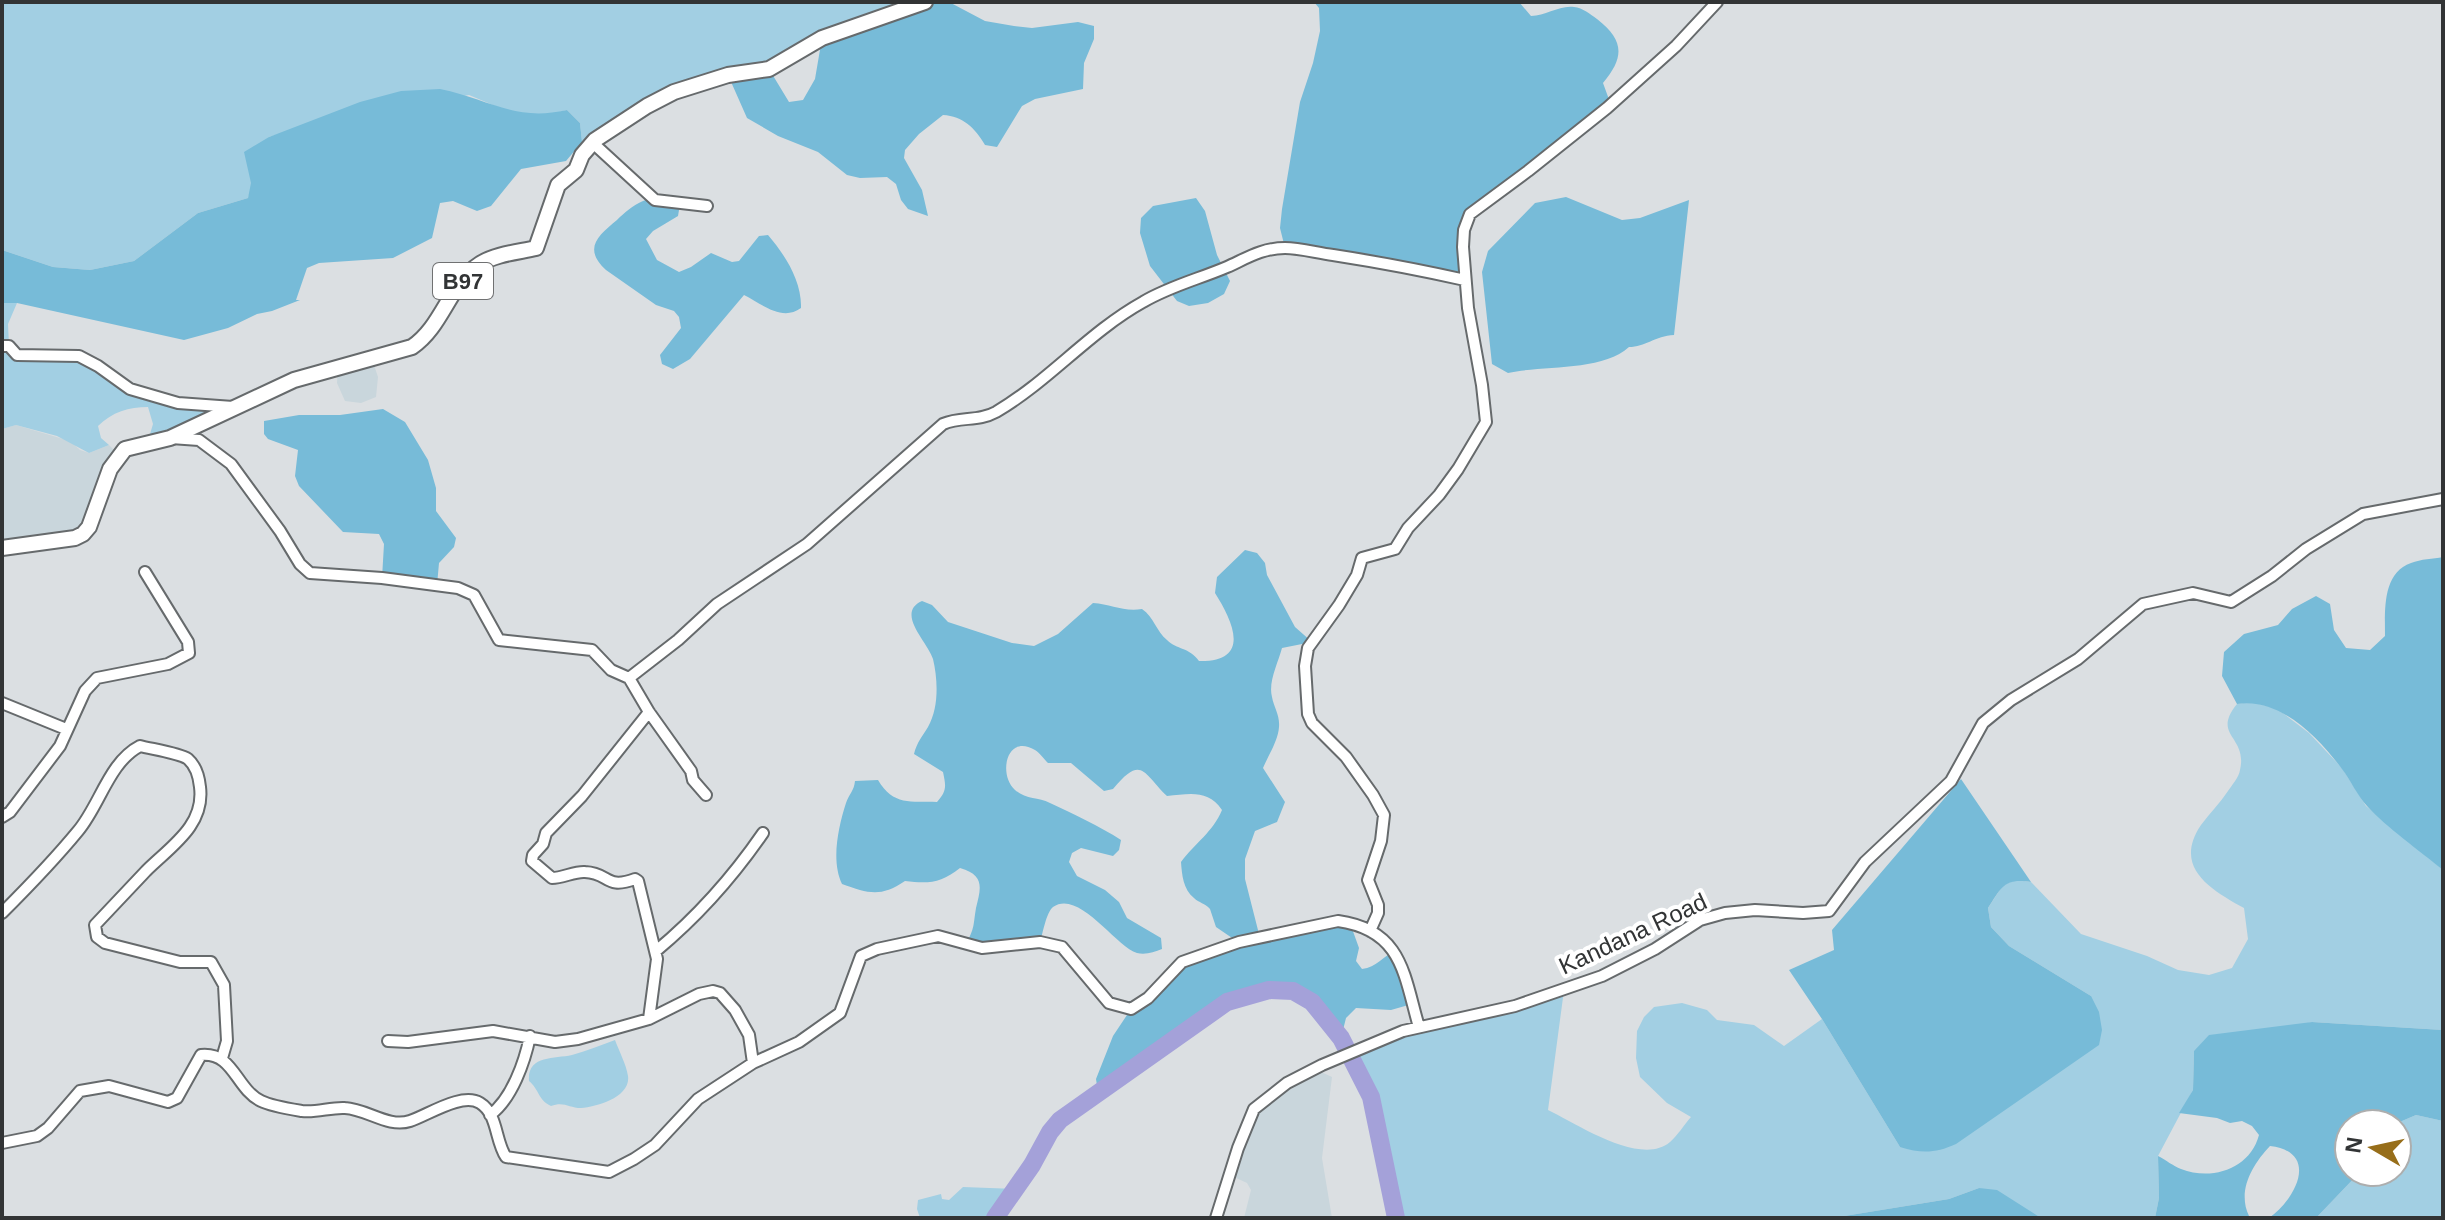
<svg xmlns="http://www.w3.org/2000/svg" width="2445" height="1220" viewBox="0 0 2445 1220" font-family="Arial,sans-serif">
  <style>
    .built { fill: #c9d6dc }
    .green { fill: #a2cfe3 }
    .forest { fill: #77bbd8 }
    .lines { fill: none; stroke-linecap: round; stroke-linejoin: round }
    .river { stroke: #a4a1d9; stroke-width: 18 }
    .minor-casing { stroke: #666a6c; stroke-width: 14 }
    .major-casing { stroke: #666a6c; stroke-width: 18 }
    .minor { stroke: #fff; stroke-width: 10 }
    .major { stroke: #fff; stroke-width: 14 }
    .labels { text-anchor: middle; stroke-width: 8; stroke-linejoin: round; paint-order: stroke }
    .shield { fill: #fff; stroke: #707172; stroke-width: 2 }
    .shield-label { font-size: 22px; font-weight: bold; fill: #323435 }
    .street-label { font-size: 24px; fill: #323435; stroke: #fff }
  </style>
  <rect width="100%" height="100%" fill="#dbdfe2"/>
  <path class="built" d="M372,359L378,377L376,397L361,403L345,401L337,383L338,366Z
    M16,425L70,441L80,450L89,453L109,445L119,455L83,534L2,548V429Z
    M1319,1071L1332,1077L1322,1158L1332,1218H1244L1251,1190L1247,1183L1234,1177V1172L1256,1113L1261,1107Z"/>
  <path class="green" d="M2,2H925L788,59L674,92L594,144L582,142L580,123L567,110L544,116L507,111L469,95L295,129L269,137L248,198L198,213L134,261L90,270L53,267L2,250Z
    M2,303H17L8,324L9,346L17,355L79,356L111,378L178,403L233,407L148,441L153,424L148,407C129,407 112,412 98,426L101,438L109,445L89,453L57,436L16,425L2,429Z
    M2250,702L2276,708L2309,733L2342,768L2366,806L2443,870V1030L2312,1022L2194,1051L2193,1090L2158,1156L2159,1198L2155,1218H2041L1979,1188L1949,1199L1832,1218H1396L1371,1097L1349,1053L1403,1031L1564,990L1548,1110C1577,1124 1641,1167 1670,1142C1678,1135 1684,1125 1691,1117L1667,1103L1640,1077L1636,1058L1637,1031L1644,1017L1654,1007L1682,1003L1707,1010L1717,1020L1754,1025L1784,1046L1822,1019L1900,1147L2091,996L2009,946L1991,927L1988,908L2003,885L2016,880L2031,882L2081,934L2147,956L2178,970L2209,975L2232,968L2248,939L2244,908C2212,890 2172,868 2201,825C2210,813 2220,803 2228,791C2232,785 2239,777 2240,770C2248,736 2211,736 2237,704Z
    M615,1040C619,1051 626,1064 628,1076C631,1097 597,1107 581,1108C569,1108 564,1101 551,1106C538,1100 539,1089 529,1081C527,1055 554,1059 572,1055C586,1051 601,1045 615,1040Z
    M2416,1115L2443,1121L2442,1218H2316L2360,1172H2397L2395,1124Z
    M963,1187L1016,1189L995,1218H920L917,1209L918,1200L941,1194L942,1199L949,1200Z"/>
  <path class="forest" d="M925,2H949L985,21L1014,26L1032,28L1078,22L1094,26V39L1084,63L1083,89L1035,99L1022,106L997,147L985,145C975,128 963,116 943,115L919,134L905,150L904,158L922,190L928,216L908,209L901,200L896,184L887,177L860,178L847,175L818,152L778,136L747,118L728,75L769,69L789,102L803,100L815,79L822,38Z
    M1314,2H1519L1531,16C1546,16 1559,5 1574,7C1583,8 1590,14 1597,19C1624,40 1625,57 1603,83L1611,105L1470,214L1465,280L1285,248L1280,228L1282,209L1300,102L1313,63L1320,31L1319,8Z
    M440,89C490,99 514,122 567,110L580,123L582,142L566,161L521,169L491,206L477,211L453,201L440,203L432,238L393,258L319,263L307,268L296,300H300L272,311L257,314L228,328L184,340L17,303H2V250L53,267L90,270L134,261L198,213L248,198L251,183L244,152L269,137L360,102L401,91Z
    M668,195L680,204L678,216L653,231L646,239L657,260L679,272L691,267L711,253L732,262L739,261L759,236L768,235C785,255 802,281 801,308C782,322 762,304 744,295L690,359L673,369L662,364L660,355L681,328L679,317L674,311L656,305L606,270C582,248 599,235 617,220C624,213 633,205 643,201C650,198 660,198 668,195Z
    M1566,197L1622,220L1640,218L1689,200L1674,335C1655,336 1645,347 1629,347C1602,372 1542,365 1508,373L1492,364L1482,272L1488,251L1535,203Z
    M1196,198L1205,211L1217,255L1230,281L1224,294L1208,303L1189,306L1177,301L1150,266L1140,233L1141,218L1153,206Z
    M383,409L405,422L428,460L436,488V511L456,538L454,547L439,563L437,585L382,578L384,544L379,534L343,532L299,486L295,476L298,450L268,439L264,434V421L299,415H340Z
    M1245,550L1257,553L1265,563L1267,575L1295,627L1312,642L1282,648C1278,663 1268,682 1272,697C1274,708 1280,715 1279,727C1278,741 1269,754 1263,768L1285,802L1277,822L1255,831L1245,859V879L1260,938L1350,923L1359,948L1356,961L1362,969C1377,967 1382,957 1395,951L1412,1004L1391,1010L1356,1008L1346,1018L1341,1038C1328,1021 1314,996 1292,991C1238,978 1180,1037 1140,1066C1127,1075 1112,1083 1098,1092L1096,1079L1113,1036L1131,1009L1182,962L1238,942L1216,927L1210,909C1205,903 1199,903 1194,898C1183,889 1182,875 1181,862C1195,843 1213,832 1222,810C1208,789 1189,794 1167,796C1143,773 1142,754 1113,789L1104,791L1071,763H1048C1044,759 1040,753 1035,750C1006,733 998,775 1015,790C1026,800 1038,797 1050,803C1072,813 1101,827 1121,840L1119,850L1113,856L1081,848L1072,853L1069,862L1077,876L1105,890L1119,902L1127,918L1161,938L1162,949C1154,952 1146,955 1137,953C1115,946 1079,889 1053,907C1046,913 1043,933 1040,942L966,944C975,927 973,926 976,908C981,888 985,875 960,868C941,883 929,884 905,881C880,898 868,893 842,884C831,861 838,828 846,803C849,794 854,791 855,781L878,780C893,806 911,801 937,802C947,791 946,786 943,772L914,754C917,742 922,737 928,727C939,708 938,680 933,659C928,642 895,613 922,601L932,605L948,622L1012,643L1034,646L1058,634L1093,603C1111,604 1123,612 1142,609C1154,617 1156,631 1167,640C1177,650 1189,647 1199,661C1253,662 1232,620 1215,593L1217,577Z
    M2443,557V870C2420,851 2386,827 2367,806C2357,795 2351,781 2342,769C2319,738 2280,697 2237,704L2222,676L2224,652L2244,634L2278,625L2292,609L2316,596L2330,604L2334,630L2346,648L2370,650L2385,636C2385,611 2382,573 2411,563C2421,559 2433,559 2443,557Z
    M1961,779L2031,882C2004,878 2002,887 1988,908L1991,927L2009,946L2091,996L2099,1012L2102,1030L2099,1045L1956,1144C1936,1153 1922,1154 1900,1147L1822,1019L1789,970L1834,950L1832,930Z
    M2312,1022L2443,1030V1121L2416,1115L2395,1124H2349V1172H2360L2316,1218H2269C2296,1199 2320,1152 2270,1146C2252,1165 2237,1191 2249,1216L2254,1218H2155L2159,1198L2158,1156C2166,1160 2173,1166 2181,1169C2212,1181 2250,1169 2259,1135L2252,1126L2242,1121L2230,1123L2217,1118L2179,1113L2193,1090L2194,1051L2209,1035Z
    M1979,1188L1997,1190L2041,1218H1832L1949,1199Z"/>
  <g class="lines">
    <path class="river" d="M995,1218L1032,1165L1050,1132L1060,1120L1227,1002L1269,990L1293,991L1312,1002L1341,1038L1371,1097L1396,1218"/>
    <g class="minor-casing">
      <path id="minor" d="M594,144L655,200L707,206
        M2,346H9L17,355L79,356L98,366L130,389L178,403L233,407
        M171,438L199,440L231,464L280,531L300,564L310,573L382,578L458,588L474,595L499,640L592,650L611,670L629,678L649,712L691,771L693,780L706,795
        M629,678L678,640L717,604L807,544L943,424C961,416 978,422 996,412C1049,381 1089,332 1143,302C1170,286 1199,279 1227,267C1247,258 1262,248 1285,248C1300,248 1317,253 1333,255C1378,262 1421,270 1465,280
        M2,703L66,729
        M649,712L582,796L546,833L543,844L533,855L532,861L552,878C563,878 575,871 585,872C610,873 605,890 635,879L638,881L657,959L649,1019
        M2,817L10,812L60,746L85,691L97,678L168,664L189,653L188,642L145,572
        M2,913C28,887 55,859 78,831C100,805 109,762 140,746C151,749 179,753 188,759C196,766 199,777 200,787C205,826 170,847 146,871C129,889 112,907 95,925L97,937L105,943L180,962H211L224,985L227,1041L222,1058
        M1370,931L1378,913V905L1368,880L1381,841L1384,815L1373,795L1346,757L1312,723L1308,714L1305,666L1308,648L1339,605L1357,575L1362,558L1395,549L1408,528L1439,495L1458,469L1486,422L1482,385L1468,308L1463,247L1464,230L1470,214L1528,171L1607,108L1676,46L1717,2
        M656,951C697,917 732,878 763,833
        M388,1041L408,1042L493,1031L555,1042L578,1039L649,1019L699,994L713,991L720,993L735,1010L749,1035L753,1063
        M490,1115C512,1099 525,1061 530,1036
        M2,1143L37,1136L48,1128L80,1091L109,1086L168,1102L177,1098L201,1055C234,1052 235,1088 261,1101C271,1106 290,1109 302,1111C316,1113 331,1107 345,1108C367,1109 388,1128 410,1121C428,1115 462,1092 480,1103C498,1114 495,1141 506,1157L609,1172L634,1159L655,1145L698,1099L753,1063L799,1042L840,1013L861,956L877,949L938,936L982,948L1040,942L1062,947L1109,1003L1131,1009L1148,998L1182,962L1239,942L1338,921C1403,930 1404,976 1419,1027
        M1216,1218L1238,1148L1254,1109L1287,1083L1322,1065L1403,1031L1515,1006L1602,976L1655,949L1700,920L1725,913L1755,910L1803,913L1829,911L1865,862L1951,781L1983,723L2011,700L2078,659L2143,604L2193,593L2231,602L2272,576L2306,549L2363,514L2443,499"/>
    </g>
    <g class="major-casing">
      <path id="major" d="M2,548L75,538L83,534L89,527L110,469L125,449L170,438L294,380L412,347C443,326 449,284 480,264C495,254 519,252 536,248L558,185L576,170L582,155L595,140L647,106L674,92L728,75L769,69L822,38L925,2"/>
    </g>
    <use href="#minor" class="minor"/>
    <use href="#major" class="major"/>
  </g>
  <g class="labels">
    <rect class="shield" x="433" y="263" width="60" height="36" rx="6"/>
    <g class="shield-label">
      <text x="463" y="289">B97</text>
    </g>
    <g class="street-label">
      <text transform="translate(1633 934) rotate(-25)" y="8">Kandana Road</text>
    </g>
  </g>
  <rect width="2445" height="1220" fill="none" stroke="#323435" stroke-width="8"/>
  <g transform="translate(2373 1148) rotate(279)"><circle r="38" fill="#ffffff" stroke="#adaeae" stroke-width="2"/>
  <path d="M0-6L14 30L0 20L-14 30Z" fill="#976e1a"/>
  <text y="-12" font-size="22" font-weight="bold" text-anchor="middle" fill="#323435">N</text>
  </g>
</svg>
